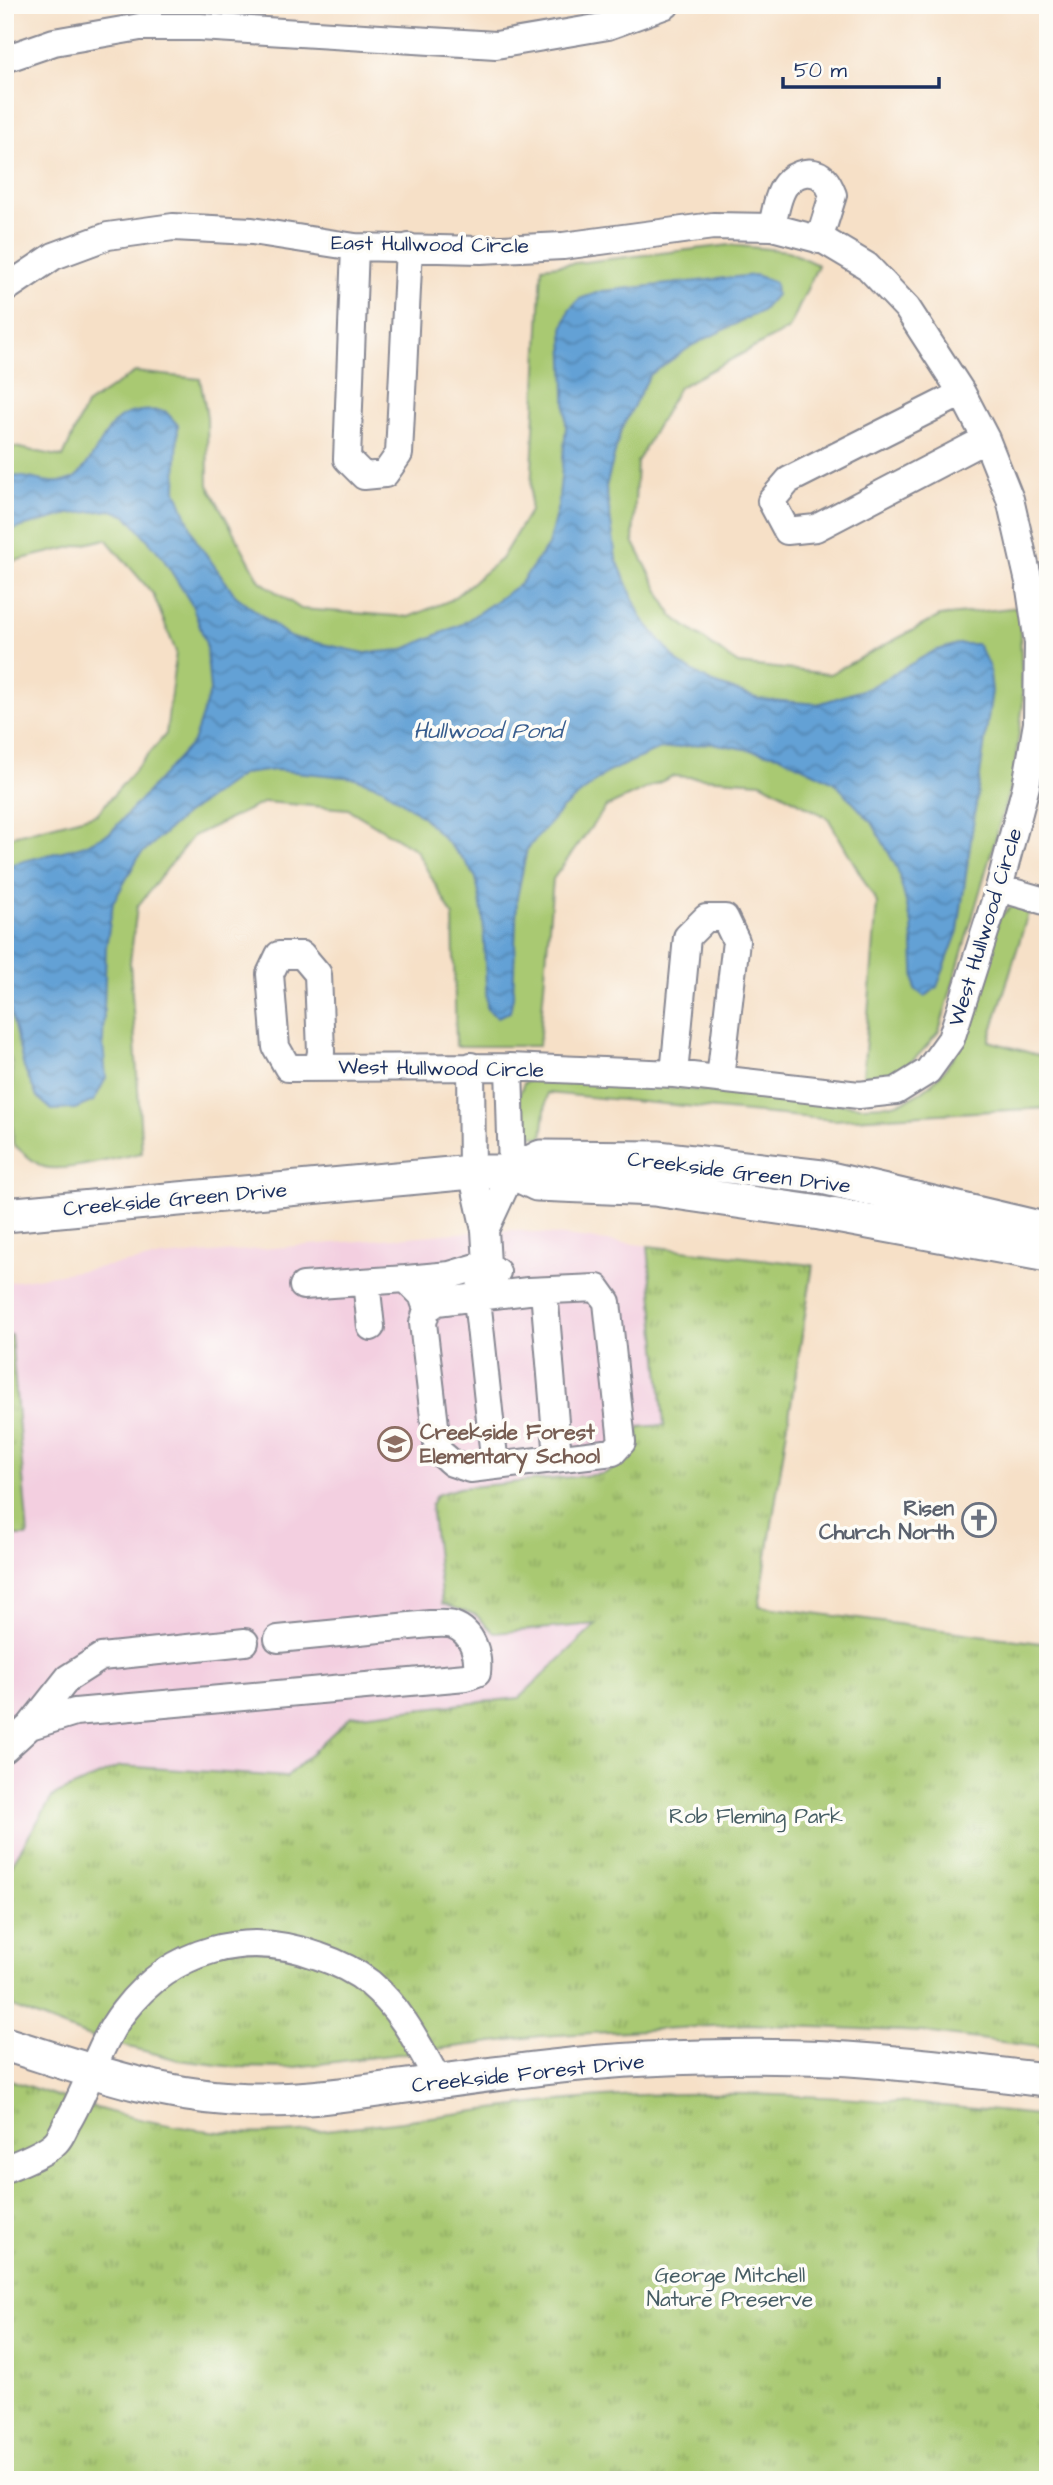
<svg xmlns="http://www.w3.org/2000/svg" width="1053" height="2485" viewBox="0 0 1053 2485" font-family="'Architects Daughter',sans-serif">
  <style>
    .built { fill: #f3cfe0 }
    .grass { fill: #a9c972; stroke: #627c68; stroke-width: 2 }
    .park { fill: url(#park-tufts); stroke: #627c68; stroke-width: 2 }
    .water { fill: url(#water-waves); stroke: #3f689a; stroke-width: 2 }
    .lines { fill: none; stroke-linecap: round; stroke-linejoin: round }
    .minor-casing { stroke: #888892; stroke-width: 30 }
    .major-casing { stroke: #888892; stroke-width: 37 }
    .minor { stroke: #fff; stroke-width: 26 }
    .major { stroke: #fff; stroke-width: 33 }
    .labels { text-anchor: middle; stroke-width: 7; stroke-linejoin: round; paint-order: stroke }
    .street-label { font-size: 21px; fill: #1b2f5e; stroke: #fdfcf7 }
    .education-label { font-size: 21px; font-weight: bold; fill: #785e54; stroke: #fdfcf7; text-anchor: start }
    .worship-label { font-size: 21px; font-weight: bold; fill: #5b616d; stroke: #fdfcf7; text-anchor: end }
    .park-label { font-size: 21px; fill: #465d64; stroke: #fdfcf7 }
    .water-label { font-size: 23px; font-style: italic; fill: #385d8e; stroke: #fdfcf7 }
  </style>
  <defs>
    <pattern id="park-tufts" width="24" height="20" patternUnits="userSpaceOnUse" patternTransform="scale(1.75)"><rect width="24" height="20" fill="#a9c972"/><path d="M3 7l-1-3M5 7V3M7 7l1-3M15 17l-1-3M17 17v-4M19 17l1-3" fill="none" stroke="#89a461"/></pattern>
    <pattern id="water-waves" width="16" height="10" patternUnits="userSpaceOnUse" patternTransform="scale(1.75)"><rect width="16" height="10" fill="#63a1d5"/><path d="M0 5q4-4 8 0t8 0" fill="none" stroke="#5184b0"/></pattern>
  </defs>
  <rect width="100%" height="100%" fill="#fdfcf7"/>
  <filter id="ink" filterUnits="userSpaceOnUse"><feTurbulence type="fractalNoise" baseFrequency=".0143" numOctaves="2"/><feDisplacementMap in="SourceGraphic" scale="14" xChannelSelector="R" yChannelSelector="G"/><feConvolveMatrix kernelMatrix="1 2 1 2 8 2 1 2 1" color-interpolation-filters="sRGB"/></filter>
  <filter id="wash" filterUnits="userSpaceOnUse"><feTurbulence type="fractalNoise" baseFrequency=".00686" numOctaves="4" result="noise"/><feDisplacementMap in="SourceGraphic" scale="28" xChannelSelector="R" yChannelSelector="G"/><feGaussianBlur stdDeviation="1.57" result="paint"/><feColorMatrix in="noise" values="0 0 0 0 0 0 0 0 0 0 0 0 0 0 0 0 0 1.4 0 .05"/><feComposite in="paint" operator="in"/></filter>
  <g filter="url(#wash)">
    <rect width="100%" height="100%" fill="#f6e0c7"/>
    <path class="built" d="M513,1230L813,1265L598,1622L519,1698L351,1716L286,1777L120,1766L5,1875V1283L162,1257L457,1233Z"/>
    <path class="grass" d="M730,245L788,251L818,265L789,329L679,387L637,462L633,541L672,616L738,664L830,674L940,616L1019,607L1023,704L1013,778L939,1031C914,1062 904,1074 863,1076L877,903L828,818L761,782L673,776L606,807L553,879L539,1046H456L453,916L416,850L348,809L265,802L193,836L137,907L130,962L142,1153C120,1157 63,1173 44,1167C33,1163 22,1151 13,1144L12,1065L5,1039V838L97,814L166,734L176,652L153,594L106,539L5,563V445L63,457L86,405L135,372L200,379L207,417L208,485L260,581L301,609L409,617L451,600L501,559L530,511L542,267Z
      M1010,907H1030L989,1041L1048,1058V1108L834,1120L547,1093L542,1138L519,1133V1095L524,1083L542,1075L861,1106C871,1105 883,1106 893,1104C968,1087 982,980 999,918Z"/>
    <path class="park" d="M648,1246L813,1265L759,1606L1048,1644V2048L923,2032L748,2024L540,2036L287,2068L234,2067L179,2060L87,2036L5,2004V1875L53,1796L120,1766L286,1777L351,1716L519,1698L597,1624L494,1633L476,1615L442,1604L431,1505L436,1495L459,1488L603,1474C624,1464 639,1452 639,1427L664,1425Z
      M5,1335H11L28,1536H5Z
      M5,2078C76,2104 145,2125 220,2132C278,2137 336,2129 394,2122C464,2113 534,2102 604,2097C753,2087 900,2101 1048,2116V2480H5Z"/>
    <path class="water" d="M755,275L775,282L776,295L762,311L693,345L650,375L621,430L606,487L616,558L641,617L679,663L711,682L759,699L818,704L868,688L934,651L958,644H977L989,665L992,691L958,931L937,987L925,997L915,989L912,925L897,868L873,824L834,782L778,755L711,743L657,750L606,773L562,809L527,849L517,898L513,997L510,1012L497,1017L487,1009L483,917L476,878L464,860L423,817L383,788L355,778L275,770L243,774L185,815L139,856L113,903L106,947L103,1042L106,1078L94,1101L75,1109L52,1110L37,1097L24,1068L5,989V866L82,846L110,833L193,742L210,691L206,644L192,605L161,555L127,516L112,510L69,514L15,529L5,528V477C28,472 52,490 74,478C81,474 87,464 91,458C116,419 115,408 165,411L178,425L176,490L196,540L236,596L290,637L365,653L402,650L462,624L520,584L548,545L558,506L566,427L563,329L569,310L579,299L602,291Z"/>
  </g>
  <g filter="url(#ink)">
    <g class="lines">
      <g class="minor-casing">
        <path id="minor" d="M5,59L54,42L140,27H200L496,45L608,26L666,5
          M772,227C775,214 777,195 786,184C795,173 814,167 825,180C828,183 831,190 833,195L819,240
          M355,247L347,459L364,476L385,474L399,454L409,247
          M5,289L54,256L108,236L173,227L252,231L355,247L481,250L563,246L713,226L772,227L825,241L867,266L907,308L962,393L986,439L1010,499L1029,582L1038,643L1037,723L1026,786L999,888L951,1039L928,1071L896,1091L859,1095L674,1074L509,1067L288,1068L276,1047L270,974L279,955H302L318,974L321,1052L318,1067
          M962,393L789,480L771,501L787,531L816,528L986,439
          M999,888L1048,902
          M471,1066L472,1172L485,1230L487,1264L477,1299L495,1466
          M674,1074L687,937L706,918H725L736,941L720,1079
          M485,1230L512,1172L509,1067
          M406,1279L450,1275L487,1264L497,1272
          M366,1282L371,1327
          M303,1286L406,1279L422,1295L427,1309
          M597,1288L607,1302L622,1442L613,1452L470,1469L452,1463L438,1451L423,1323L427,1309L437,1302L528,1291Z
          M544,1291L558,1458
          M30,1726L68,1678L101,1657L245,1642
          M5,1749L30,1726L75,1712L466,1677L477,1673C479,1655 473,1632 453,1625C447,1623 437,1624 430,1624L278,1639
          M5,2169C19,2163 46,2153 56,2142C61,2137 64,2129 67,2123C89,2087 98,2044 124,2011C172,1949 246,1929 318,1956C336,1962 355,1971 370,1983C402,2010 419,2046 439,2082"/>
      </g>
      <g class="major-casing">
        <path id="major" d="M512,1172L537,1184L654,1189L820,1213L1048,1255
          M5,1215L472,1172H512L541,1157L658,1158L822,1177L1048,1230
          M5,2044C80,2067 152,2094 231,2099C288,2103 343,2095 399,2087C481,2076 564,2063 647,2059C729,2055 813,2054 895,2063C946,2067 997,2075 1048,2080"/>
      </g>
      <use href="#minor" class="minor"/>
      <use href="#major" class="major"/>
    </g>
  </g>
  <defs>
    <g id="school-ring" transform="scale(1.75)"><circle r="9.5" fill="#fdfcf7" stroke="#8d6e63" stroke-width="1.5"/><path d="M0-5L7-2L0 1L-7-2ZM-4 1L0 2.5L4 1V4Q0 6-4 4Z" fill="#8d6e63"/></g>
    <g id="church-ring" transform="scale(1.75)"><circle r="9.5" fill="#fdfcf7" stroke="#6b7280" stroke-width="1.5"/><path d="M-1.2-6h2.4v3.5h3.3v2.4h-3.3V6h-2.4V-.1h-3.3v-2.4h3.3Z" fill="#6b7280"/></g>
  </defs>
  <g fill-rule="evenodd">
    <use href="#school-ring" x="395" y="1444"/>
    <use href="#church-ring" x="979" y="1520"/>
  </g>
  <g class="labels">
    <g class="street-label">
      <text transform="translate(430 244) rotate(1)" y="7">East Hullwood Circle</text>
      <text transform="translate(985 927) rotate(-73)" y="7">West Hullwood Circle</text>
      <text transform="translate(441 1068) rotate(1)" y="7">West Hullwood Circle</text>
      <text transform="translate(739 1172) rotate(7)" y="7">Creekside Green Drive</text>
      <text transform="translate(175 1199) rotate(-5)" y="7">Creekside Green Drive</text>
      <text transform="translate(528 2073) rotate(-6)" y="7">Creekside Forest Drive</text>
    </g>
    <g class="education-label">
      <text x="420" y="1439">Creekside Forest<tspan x="420" dy="24">Elementary School</tspan></text>
    </g>
    <g class="worship-label">
      <text x="954" y="1515">Risen<tspan x="954" dy="24">Church North</tspan></text>
    </g>
    <g class="park-label">
      <text x="756" y="1823">Rob Fleming Park</text>
      <text x="730" y="2282">George Mitchell<tspan x="730" dy="24">Nature Preserve</tspan></text>
    </g>
    <g class="water-label">
      <text x="488" y="738">Hullwood Pond</text>
    </g>
  </g>
  <rect width="1053" height="2485" fill="none" stroke="#fdfcf7" stroke-width="28"/>
  <path d="M783 77v10h156v-10" fill="none" stroke="#1b2f5e" stroke-width="3.5"/>
  <text x="794" y="77" font-size="21" fill="#1b2f5e" stroke="#fdfcf7" stroke-width="5" paint-order="stroke">50 m</text>
</svg>
